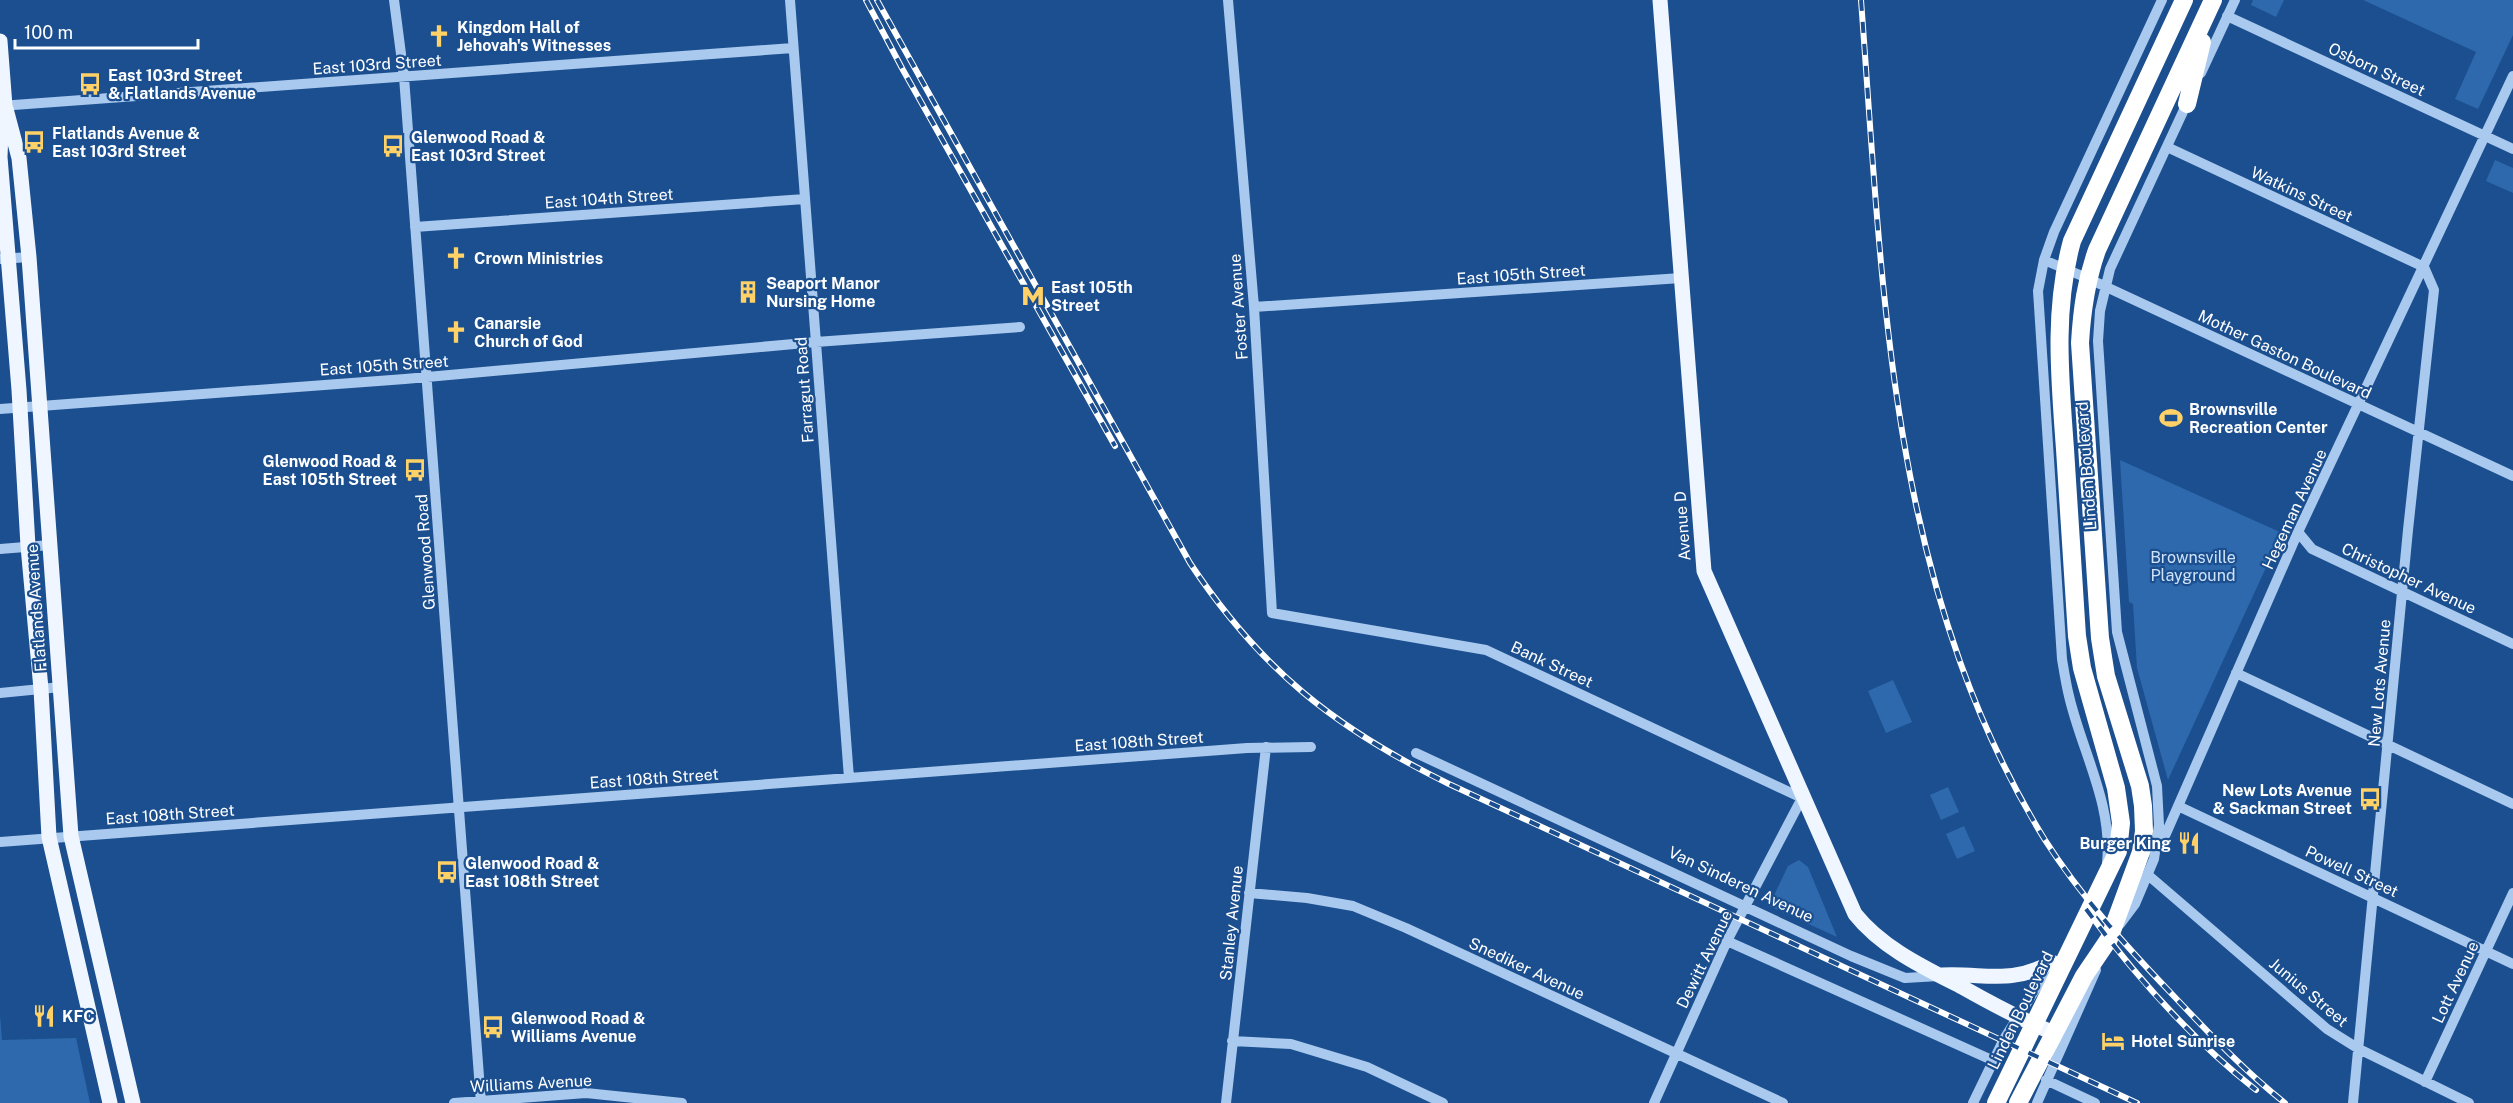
<svg xmlns="http://www.w3.org/2000/svg" width="2513" height="1103" viewBox="0 0 2513 1103" font-family="'Public Sans',sans-serif">
  <style>
    .green { fill: #2e69ad }
    .lines { fill: none; stroke-linecap: round; stroke-linejoin: round }
    .minor { stroke: #a9c9ee; stroke-width: 10 }
    .major { stroke: #f0f6ff; stroke-width: 15 }
    .highway { stroke: #fff; stroke-width: 18 }
    .rail-casing { stroke: #fff; stroke-width: 6 }
    .rail { stroke: #1b4f8f; stroke-width: 4; stroke-dasharray: 11; stroke-linecap: butt }
    .labels { text-anchor: middle; stroke-width: 4.5; stroke-linejoin: round; paint-order: stroke }
    .poi-label { font-size: 16px; font-weight: bold; fill: #fff; stroke: #1b4f8f; text-anchor: start }
    .street-label { font-size: 16px; fill: #fff; stroke: #1b4f8f }
    .park-label { font-size: 16px; fill: #cfe3fa; stroke: #1b4f8f }
  </style>
  <rect width="100%" height="100%" fill="#1b4f8f"/>
  <path class="green" d="M2253,0H2284L2276,17L2251,5Z
    M2363,0H2513V35L2478,109L2455,99L2476,52Z
    M2495,160L2513,168V193L2486,181Z
    M2120,460L2282,533L2168,780L2137,668L2133,604L2129,602Z
    M1893,680L1912,722L1886,733L1868,691Z
    M1948,787L1959,812L1941,820L1930,795Z
    M1964,826L1975,851L1957,859L1946,834Z
    M1799,860L1808,867L1837,937L1769,906L1788,866Z
    M0,1015L2,1040L76,1038L90,1103H0Z"/>
  <g class="lines">
    <path class="minor" d="M394,0L404,77L481,1103
      M790,0L849,778
      M1228,0L1254,307L1272,613L1486,650L1802,798L1727,941L1654,1103
      M2227,16L2513,149
      M2201,73L2235,0
      M0,106L793,48
      M2167,147L2424,267
      M415,227L805,199
      M0,259L29,257
      M2044,260L2087,278L2513,476
      M1254,307L1681,278
      M0,409L405,379L816,342L1020,327
      M2298,532L2312,549L2513,644
      M0,549L50,545
      M2236,673L2513,804
      M0,693L61,687
      M1416,753L1851,956L1905,978L1939,976
      M2178,806L2513,964
      M0,842L1247,748L1311,747
      M2161,845L2298,532L2513,76
      M2107,863C2113,804 2082,752 2069,696C2066,684 2064,671 2062,659L2038,291L2044,260L2054,232L2162,0
      M2148,875L2327,1029L2359,1049L2469,1103
      M1249,893L1307,898L1353,906L1406,928L1783,1103
      M2120,924L2135,904L2154,859L2159,825L2157,786L2117,632L2098,341L2100,311L2110,269L2188,101
      M1727,941L1994,1061
      M1232,1041L1291,1044L1367,1067L1443,1103
      M2046,1080L2095,1103
      M2425,1082L2513,893
      M454,1103L586,1093L682,1103
      M1226,1103L1266,747
      M1973,1103L2004,1039L2052,963
      M2037,1103L2096,970
      M2353,1103L2408,530L2434,290L2424,267"/>
    <path class="major" d="M1660,0L1704,571L1855,914C1882,948 1925,968 1962,987C1992,1004 2022,1020 2054,1033
      M0,41L5,106L1,131L0,157L19,390L28,546L41,689L49,837L110,1103
      M6,109L19,158L29,257L71,836L133,1103
      M1942,975C1987,973 2010,985 2052,962"/>
    <path class="highway" d="M2187,104L2202,42
      M1996,1103L2118,851L2121,823L2116,788L2082,668L2077,636C2073,574 2069,512 2065,449C2060,379 2053,310 2072,241L2184,0
      M2018,1103L2084,976L2109,939L2141,852L2144,831L2143,806L2140,786L2106,676L2100,638L2080,343C2082,309 2086,281 2097,250L2213,0"/>
    <g class="rail-casing">
      <path id="rail" d="M866,0L903,70L1115,446
        M877,0L1190,563C1261,670 1335,728 1449,784L2137,1103
        M1861,0C1883,289 1888,585 2045,840C2080,895 2125,945 2170,992C2207,1031 2243,1070 2285,1103
        M2086,909C2136,977 2190,1038 2256,1090"/>
    </g>
    <use href="#rail" class="rail"/>
  </g>
  <defs>
    <g id="church-bare" transform="scale(1.8)"><path d="M-1.2-6h2.4v3.5h3.3v2.4h-3.3V6h-2.4V-.1h-3.3v-2.4h3.3Z" fill="#ffd166" stroke="#1b4f8f" stroke-width="2.5" paint-order="stroke"/></g>
    <g id="bus-bare" transform="scale(1.8)"><path d="M-5-6H5V4H4V6H2V4H-2V6H-4V4H-5ZM-3.5-4V0h7V-4ZM-3.5 1.2v1.5H-2V1.2ZM2 1.2v1.5H3.5V1.2Z" fill="#ffd166" stroke="#1b4f8f" stroke-width="2.5" paint-order="stroke"/></g>
    <g id="building-bare" transform="scale(1.8)"><path d="M-4-6H4V6H1V3H-1V6H-4ZM-2.5-4.3h1.7v1.8h-1.7ZM.8-4.3h1.7v1.8H.8ZM-2.5-1h1.7V.8h-1.7ZM.8-1h1.7V.8H.8Z" fill="#ffd166" stroke="#1b4f8f" stroke-width="2.5" paint-order="stroke"/></g>
    <g id="metro-bare" transform="scale(1.8)"><path d="M-5.5 5V-5H-3L0 0L3-5H5.5V5H3V-.5L0 4L-3-.5V5Z" fill="#ffd166" stroke="#1b4f8f" stroke-width="2.5" paint-order="stroke"/></g>
    <g id="stadium-bare" transform="scale(1.8)"><path d="M0-5a6.5 5 0 1 0 0 10a6.5 5 0 1 0 0-10ZM-3.5-1.8h7v3.6h-7Z" fill="#ffd166" stroke="#1b4f8f" stroke-width="2.5" paint-order="stroke"/></g>
    <g id="restaurant-bare" transform="scale(1.8)"><path d="M-5-6h1v4h1v-4h1v4h1v-4h1v5L-1.5 .5V6h-2V.5L-5-1ZM5-6V6H3V1.5H1.5Q1.5-4 5-6Z" fill="#ffd166" stroke="#1b4f8f" stroke-width="2.5" paint-order="stroke"/></g>
    <g id="hotel-bare" transform="scale(1.8)"><path d="M-6-4.5h1.5V1H6V5H4.5V3h-9V5H-6ZM-4 0a1.8 1.8 0 1 1 3.6 0ZM.5 0V-2.5h3Q6-2.5 6 0Z" fill="#ffd166" stroke="#1b4f8f" stroke-width="2.5" paint-order="stroke"/></g>
  </defs>
  <g fill-rule="evenodd">
    <use href="#church-bare" x="439" y="36"/>
    <use href="#bus-bare" x="90" y="84"/>
    <use href="#bus-bare" x="34" y="142"/>
    <use href="#bus-bare" x="393" y="146"/>
    <use href="#church-bare" x="456" y="258"/>
    <use href="#building-bare" x="748" y="292"/>
    <use href="#metro-bare" x="1033" y="296"/>
    <use href="#church-bare" x="456" y="332"/>
    <use href="#stadium-bare" x="2171" y="418"/>
    <use href="#bus-bare" x="415" y="470"/>
    <use href="#bus-bare" x="2370" y="799"/>
    <use href="#restaurant-bare" x="2189" y="843"/>
    <use href="#bus-bare" x="447" y="872"/>
    <use href="#restaurant-bare" x="44" y="1016"/>
    <use href="#bus-bare" x="493" y="1027"/>
    <use href="#hotel-bare" x="2113" y="1041"/>
  </g>
  <g class="labels">
    <g class="poi-label">
      <text x="457" y="33">Kingdom Hall of<tspan x="457" dy="18">Jehovah's Witnesses</tspan></text>
      <text x="108" y="81">East 103rd Street<tspan x="108" dy="18">&amp; Flatlands Avenue</tspan></text>
      <text x="52" y="139">Flatlands Avenue &amp;<tspan x="52" dy="18">East 103rd Street</tspan></text>
      <text x="411" y="143">Glenwood Road &amp;<tspan x="411" dy="18">East 103rd Street</tspan></text>
      <text x="474" y="264">Crown Ministries</text>
      <text x="766" y="289">Seaport Manor<tspan x="766" dy="18">Nursing Home</tspan></text>
      <text x="1051" y="293">East 105th<tspan x="1051" dy="18">Street</tspan></text>
      <text x="474" y="329">Canarsie<tspan x="474" dy="18">Church of God</tspan></text>
      <text x="2189" y="415">Brownsville<tspan x="2189" dy="18">Recreation Center</tspan></text>
      <text x="397" y="467" text-anchor="end">Glenwood Road &amp;<tspan x="397" dy="18">East 105th Street</tspan></text>
      <text x="2352" y="796" text-anchor="end">New Lots Avenue<tspan x="2352" dy="18">&amp; Sackman Street</tspan></text>
      <text x="2171" y="849" text-anchor="end">Burger King</text>
      <text x="465" y="869">Glenwood Road &amp;<tspan x="465" dy="18">East 108th Street</tspan></text>
      <text x="62" y="1022">KFC</text>
      <text x="511" y="1024">Glenwood Road &amp;<tspan x="511" dy="18">Williams Avenue</tspan></text>
      <text x="2131" y="1047">Hotel Sunrise</text>
    </g>
    <g class="street-label">
      <text transform="translate(377 64) rotate(-4)" y="6">East 103rd Street</text>
      <text transform="translate(2377 69) rotate(25)" y="6">Osborn Street</text>
      <text transform="translate(2302 194) rotate(25)" y="6">Watkins Street</text>
      <text transform="translate(609 198) rotate(-4)" y="6">East 104th Street</text>
      <text transform="translate(1521 274) rotate(-4)" y="6">East 105th Street</text>
      <text transform="translate(1238 307) rotate(-94)" y="6">Foster Avenue</text>
      <text transform="translate(2285 354) rotate(25)" y="6">Mother Gaston Boulevard</text>
      <text transform="translate(384 365) rotate(-4)" y="6">East 105th Street</text>
      <text transform="translate(804 390) rotate(-94)" y="6">Farragut Road</text>
      <text transform="translate(2086 466) rotate(-94)" y="6">Linden Boulevard</text>
      <text transform="translate(2294 509) rotate(-65)" y="6">Hegeman Avenue</text>
      <text transform="translate(1682 526) rotate(-94)" y="6">Avenue D</text>
      <text transform="translate(425 552) rotate(-94)" y="6">Glenwood Road</text>
      <text transform="translate(2409 578) rotate(25)" y="6">Christopher Avenue</text>
      <text transform="translate(36 608) rotate(-94)" y="6">Flatlands Avenue</text>
      <text transform="translate(1552 664) rotate(25)" y="6">Bank Street</text>
      <text transform="translate(2379 683) rotate(-85)" y="6">New Lots Avenue</text>
      <text transform="translate(1139 741) rotate(-4)" y="6">East 108th Street</text>
      <text transform="translate(654 778) rotate(-4)" y="6">East 108th Street</text>
      <text transform="translate(170 814) rotate(-4)" y="6">East 108th Street</text>
      <text transform="translate(2352 871) rotate(25)" y="6">Powell Street</text>
      <text transform="translate(1741 884) rotate(25)" y="6">Van Sinderen Avenue</text>
      <text transform="translate(1231 923) rotate(-84)" y="6">Stanley Avenue</text>
      <text transform="translate(1704 959) rotate(-64)" y="6">Dewitt Avenue</text>
      <text transform="translate(1527 968) rotate(25)" y="6">Snediker Avenue</text>
      <text transform="translate(2455 982) rotate(-65)" y="6">Lott Avenue</text>
      <text transform="translate(2309 992) rotate(40)" y="6">Junius Street</text>
      <text transform="translate(2020 1010) rotate(-64)" y="6">Linden Boulevard</text>
      <text transform="translate(531 1083) rotate(-3)" y="6">Williams Avenue</text>
    </g>
    <g class="park-label">
      <text x="2193" y="563">Brownsville<tspan x="2193" dy="18">Playground</tspan></text>
    </g>
  </g>
  <path d="M15 39v9h183v-9" fill="none" stroke="#ffffff" stroke-width="3"/>
  <text x="24" y="39" font-size="18" fill="#ffffff" stroke="#1b4f8f" stroke-width="4.5" paint-order="stroke">100 m</text>
</svg>
